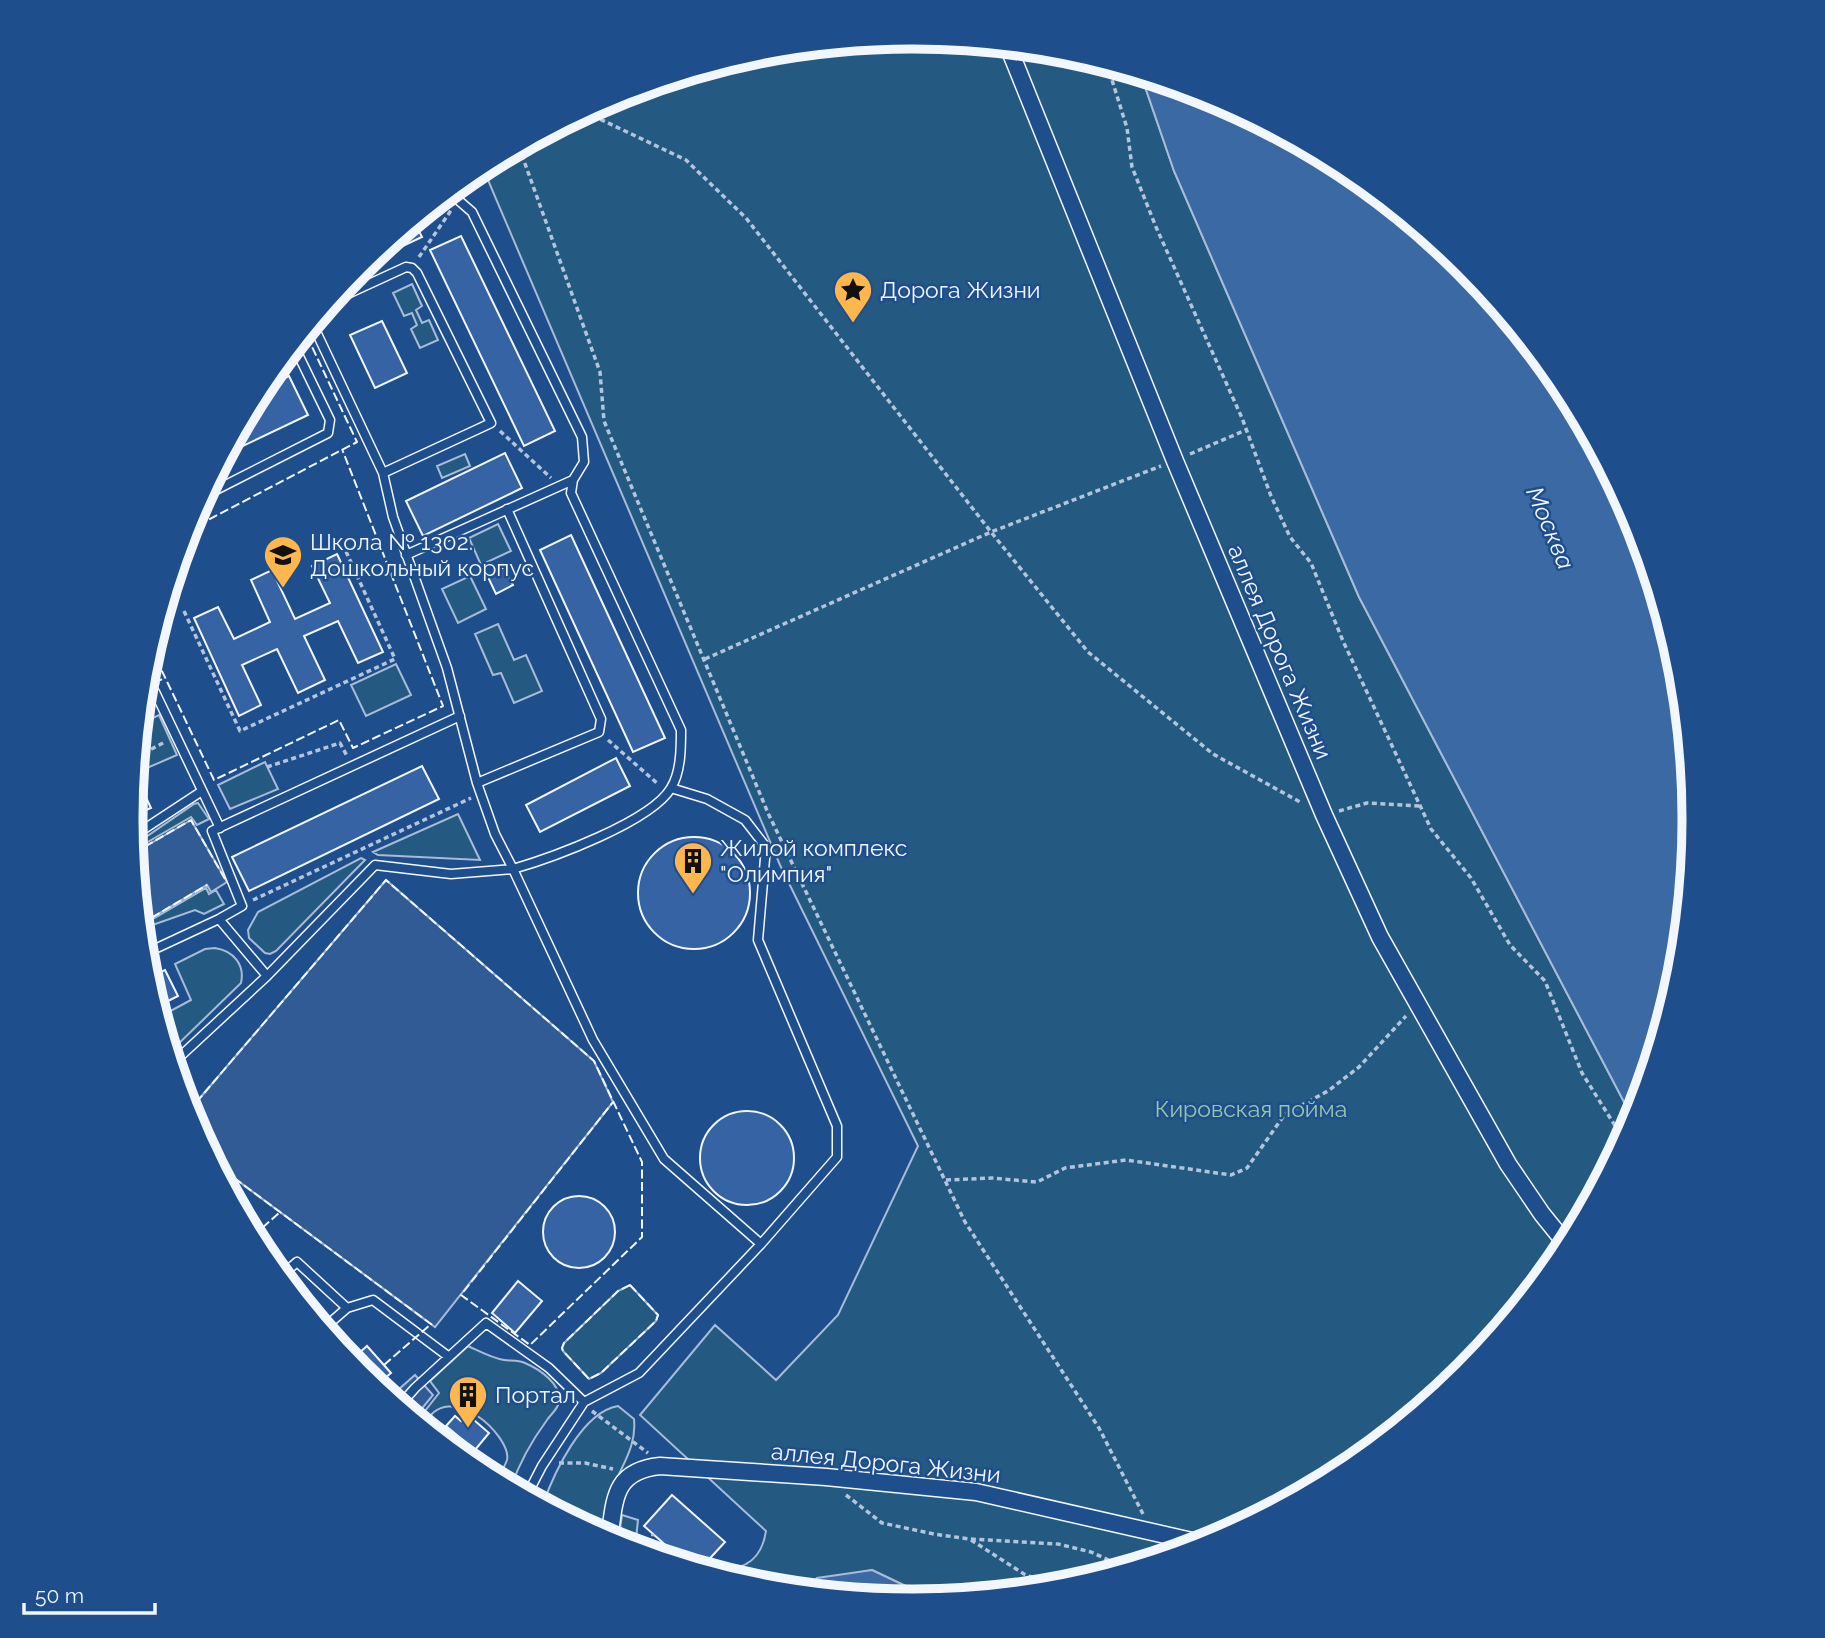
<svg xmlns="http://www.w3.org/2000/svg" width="1825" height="1638" viewBox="0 0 1825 1638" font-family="Raleway,sans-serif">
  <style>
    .green { fill: #245a82; stroke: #a8bbd7; stroke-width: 2 }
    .parking { fill: #305b95; stroke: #a8bbd7; stroke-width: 2 }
    .water { fill: #3b69a3; stroke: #a8bbd7; stroke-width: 2 }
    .building { fill: #3563a3; stroke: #f2f6ff; stroke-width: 2 }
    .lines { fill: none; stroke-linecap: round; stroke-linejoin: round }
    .lane-casing { stroke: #f2f6ff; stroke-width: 11 }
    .street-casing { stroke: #f2f6ff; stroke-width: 19 }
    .path { stroke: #b3c4dc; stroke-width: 3.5; stroke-dasharray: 5 3.5; stroke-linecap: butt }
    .lane { stroke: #1f4e8c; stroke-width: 8 }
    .street { stroke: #1f4e8c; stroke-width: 16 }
    .fence { stroke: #f2f6ff; stroke-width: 2; stroke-dasharray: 9 3.5; stroke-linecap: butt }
    .labels { text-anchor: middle; stroke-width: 5; stroke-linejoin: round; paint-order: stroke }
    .poi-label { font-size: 23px; fill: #f2f6ff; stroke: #1f4e8c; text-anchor: start }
    .street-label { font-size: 23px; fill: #f2f6ff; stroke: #1f4e8c }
    .park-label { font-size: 23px; fill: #97c8a6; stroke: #1f4e8c }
    .water-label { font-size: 24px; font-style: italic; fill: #f2f6ff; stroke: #1f4e8c }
    .rim { fill: none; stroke: #f2f6ff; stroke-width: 9 }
  </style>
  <rect width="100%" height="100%" fill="#1f4e8c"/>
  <path class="green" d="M913,37L1066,52L1141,75L1174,171L1359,597L1634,1121L1563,1254L1465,1372L1347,1470L1211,1542L1065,1586L979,1595L916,1591L872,1570L806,1583L794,1590L759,1586L721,1574C728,1566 738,1569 746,1564C759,1557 764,1544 766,1531L640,1415L715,1325L776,1380L838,1315L918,1146L780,865L482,166L614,96L760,52Z
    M412,284L422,306L416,310L422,323L429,320L438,340L420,348L411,329L417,325L412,313L404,316L393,293Z
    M465,454L470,466L442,478L437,466Z
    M498,524L511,551L481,565L469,538Z
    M470,576L486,609L458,623L442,589Z
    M498,624L514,660L526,655L542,691L514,703L501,673L493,675L475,634Z
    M396,664L411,695L366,716L351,685Z
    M159,715L177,755L147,768L137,747L140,724Z
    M265,762L278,789L230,809L218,785Z
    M198,803L209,819L197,825L191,817L146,843L144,840L146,837L194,804Z
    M458,814L480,860L378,855L373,852Z
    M361,858L365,860L276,951L270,954L265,953L249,938L248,930L258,912Z
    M206,888L209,894L216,890L224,904L204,914L195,910L141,929V926Z
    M215,948C234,951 245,965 241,983L170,1052L161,1024L163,1015L191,1000L175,964L205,949Z
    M630,1285L658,1315L656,1321L601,1373L589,1379L563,1351L562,1348L564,1343L618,1291Z
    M468,1346C479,1351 491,1358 504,1360C511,1361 518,1360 525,1363C539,1369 562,1384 559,1402C558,1409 551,1414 547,1420C533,1439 519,1464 511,1487L497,1479C500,1474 505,1466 507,1460C512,1437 449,1376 424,1425L418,1420L439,1393L430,1381Z
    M618,1406L634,1419C637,1448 620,1467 611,1493C607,1506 607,1523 605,1537L543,1504C554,1473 582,1412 618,1406Z
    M622,1515L638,1520L635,1548L618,1543Z"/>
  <path class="parking" d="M191,820L227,882L211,892L207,885L141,924L134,853Z
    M386,880L594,1061L613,1102L435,1327L214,1163L188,1112Z
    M415,1375L433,1395L415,1417L390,1397Z"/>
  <path class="water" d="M1141,75L1212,96L1347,169L1466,266L1563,385L1635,520L1680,667L1695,819L1680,972L1634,1121L1359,597L1174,171Z
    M872,1570L916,1591L979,1595L912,1601L794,1590L813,1582L817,1578Z"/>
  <path class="building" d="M414,221L422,237L358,267L360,266Z
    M461,236L555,431L524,446L430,250Z
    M382,321L407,373L375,388L350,335Z
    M289,376L308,415L224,455L259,390Z
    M505,453L522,488L423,536L406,501Z
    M571,535L665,738L633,752L540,550Z
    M337,554L383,652L358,663L338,621L304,636L325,680L298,693L277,649L242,665L261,705L239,716L194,618L218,607L234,639L270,622L251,580L272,570L295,619L330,603L312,566Z
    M504,567L513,585L496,594L487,575Z
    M616,758L630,786L540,832L526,805Z
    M422,766L439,799L249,891L232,857Z
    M135,774L151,808L130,817Z
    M638 893a56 56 0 1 1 112 0a56 56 0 1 1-112 0Z
    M165,970L178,996L156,1007L147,978Z
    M700 1158a47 47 0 1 1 94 0a47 47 0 1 1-94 0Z
    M543 1232a36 36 0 1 1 72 0a36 36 0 1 1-72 0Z
    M254,1239L274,1260L270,1263L262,1253Z
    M518,1281L542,1301L515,1333L492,1313Z
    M291,1283L311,1306L308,1309L288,1285Z
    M367,1346L391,1373L376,1386L350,1361Z
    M467,1414L489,1433L475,1450L446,1426L455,1416L461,1421Z
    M672,1495L725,1542L701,1568L687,1564L644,1526Z"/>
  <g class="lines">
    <g class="lane-casing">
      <path id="lane" d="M449,192L472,212L582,437L584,462L573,480L571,493L681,730C681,748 681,772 671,788C651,822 551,858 513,869L593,1040L664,1159L761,1244
        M330,302L406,267L412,268L417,273L491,423L383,473
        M202,497L328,433L330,420L294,346
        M406,555L573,480
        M146,664L154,683
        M155,692L220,828
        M477,783L599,732L601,719L507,509
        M132,837L202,791
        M219,919L242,906L212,831L460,716
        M144,954L219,919L267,976
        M173,1063L267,976L375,865L451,874L513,869L495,834L477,783L447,668L393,517L383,473L312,323
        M234,1202L245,1210
        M281,1276L297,1262L347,1308L324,1328
        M347,1308L373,1300L449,1357
        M400,1405L415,1388L486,1323L549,1368L584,1402
        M527,1495L542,1466L584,1402L639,1373L761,1244L837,1157V1126L758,940L766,847L745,820L707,799L671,788"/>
    </g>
    <g class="street-casing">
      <path id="street" d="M1008,46L1175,461L1324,815L1380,937L1508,1164L1542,1214L1567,1245
        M609,1540C615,1501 612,1471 660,1466L826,1477L976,1492L1205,1544"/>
    </g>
    <path class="path" d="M1107,64L1127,128L1132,167L1156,227L1242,418L1271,496L1290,537L1311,563L1343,641L1431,829L1471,878L1510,945L1545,981L1582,1073L1624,1140
      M585,112L686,160L746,218L991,532L1088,652L1213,754L1300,802
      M519,147L600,372L604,421L768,813L965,1222L1099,1428L1143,1514
      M419,257L452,209
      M500,431L551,478
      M1190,454L1246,430
      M184,611L240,731L395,659L344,547
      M705,659L991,532L1161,466
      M608,740L658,784
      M136,757L165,742
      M267,767L340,743L347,756
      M1339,811L1367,803L1420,806
      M253,900L471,798
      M946,1180L992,1178L1037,1182L1065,1168L1126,1160L1231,1175L1247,1168L1285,1114L1328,1091L1359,1067L1406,1016
      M592,1411L648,1453
      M559,1463H585L613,1469
      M846,1495L882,1523L934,1534L969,1539L1058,1544L1091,1552L1126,1568
      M971,1540L1024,1574L1055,1587
      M1156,1547L1159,1558
      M650,1553L653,1534"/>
    <use href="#lane" class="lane"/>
    <use href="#street" class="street"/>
    <path class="fence" d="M187,531L357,442L305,332
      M151,648L214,780L339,720L353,748L443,706L342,449
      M143,689L164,678
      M134,853L191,820L225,879
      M141,924L207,885
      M188,1112L386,880L594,1061L642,1162V1237L530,1345L461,1295L613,1102
      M214,1163L435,1327
      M253,1236L280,1212
      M630,1285L658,1315L656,1321L601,1373L589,1379L563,1351L562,1348L564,1343L618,1291Z
      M384,1365L431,1324"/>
  </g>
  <defs>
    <g id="sight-pin" transform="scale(2.0125)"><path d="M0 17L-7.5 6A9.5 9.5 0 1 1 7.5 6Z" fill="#ffb74d" stroke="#1f4e8c"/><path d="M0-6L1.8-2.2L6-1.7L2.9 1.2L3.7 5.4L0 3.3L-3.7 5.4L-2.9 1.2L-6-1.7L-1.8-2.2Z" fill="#111"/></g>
    <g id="school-pin" transform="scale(2.0125)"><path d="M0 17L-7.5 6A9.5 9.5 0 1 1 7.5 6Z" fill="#ffb74d" stroke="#1f4e8c"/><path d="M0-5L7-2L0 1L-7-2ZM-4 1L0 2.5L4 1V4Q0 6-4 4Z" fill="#111"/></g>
    <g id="building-pin" transform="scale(2.0125)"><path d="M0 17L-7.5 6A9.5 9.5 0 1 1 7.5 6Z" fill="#ffb74d" stroke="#1f4e8c"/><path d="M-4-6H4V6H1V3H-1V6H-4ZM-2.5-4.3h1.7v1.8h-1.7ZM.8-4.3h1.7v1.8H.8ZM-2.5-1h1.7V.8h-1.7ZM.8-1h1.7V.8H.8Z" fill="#111"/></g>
  </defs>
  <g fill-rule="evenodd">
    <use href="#sight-pin" x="853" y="290"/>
    <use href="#school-pin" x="283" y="555"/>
    <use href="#building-pin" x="693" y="861"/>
    <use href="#building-pin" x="468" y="1395"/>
  </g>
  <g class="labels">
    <g class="poi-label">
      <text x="880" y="298">Дорога Жизни</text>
      <text x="310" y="550">Школа № 1302.<tspan x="310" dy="26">Дошкольный корпус</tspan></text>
      <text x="720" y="856">Жилой комплекс<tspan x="720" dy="26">"Олимпия"</tspan></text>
      <text x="495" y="1403">Портал</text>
    </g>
    <g class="street-label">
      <text transform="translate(1280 652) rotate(67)" y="8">аллея Дорога Жизни</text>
      <text transform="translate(886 1463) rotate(6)" y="8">аллея Дорога Жизни</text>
    </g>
    <g class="park-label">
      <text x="1251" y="1117">Кировская пойма</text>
    </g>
    <g class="water-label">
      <text transform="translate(1550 528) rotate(67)" y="8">Москва</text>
    </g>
  </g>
  <path d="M0 0H1825V1638H0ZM912 49H913A769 769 0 0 1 1682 818V820A769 769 0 0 1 913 1589H912A769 769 0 0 1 143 820V818A769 769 0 0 1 912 49Z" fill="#1f4e8c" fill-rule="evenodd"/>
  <path class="rim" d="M912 49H913A769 769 0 0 1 1682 818V820A769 769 0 0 1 913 1589H912A769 769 0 0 1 143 820V818A769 769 0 0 1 912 49Z"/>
  <path d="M24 1603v10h131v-10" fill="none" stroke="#f2f6ff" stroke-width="3.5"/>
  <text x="35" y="1603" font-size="21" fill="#f2f6ff" stroke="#1f4e8c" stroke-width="5" paint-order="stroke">50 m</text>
</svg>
